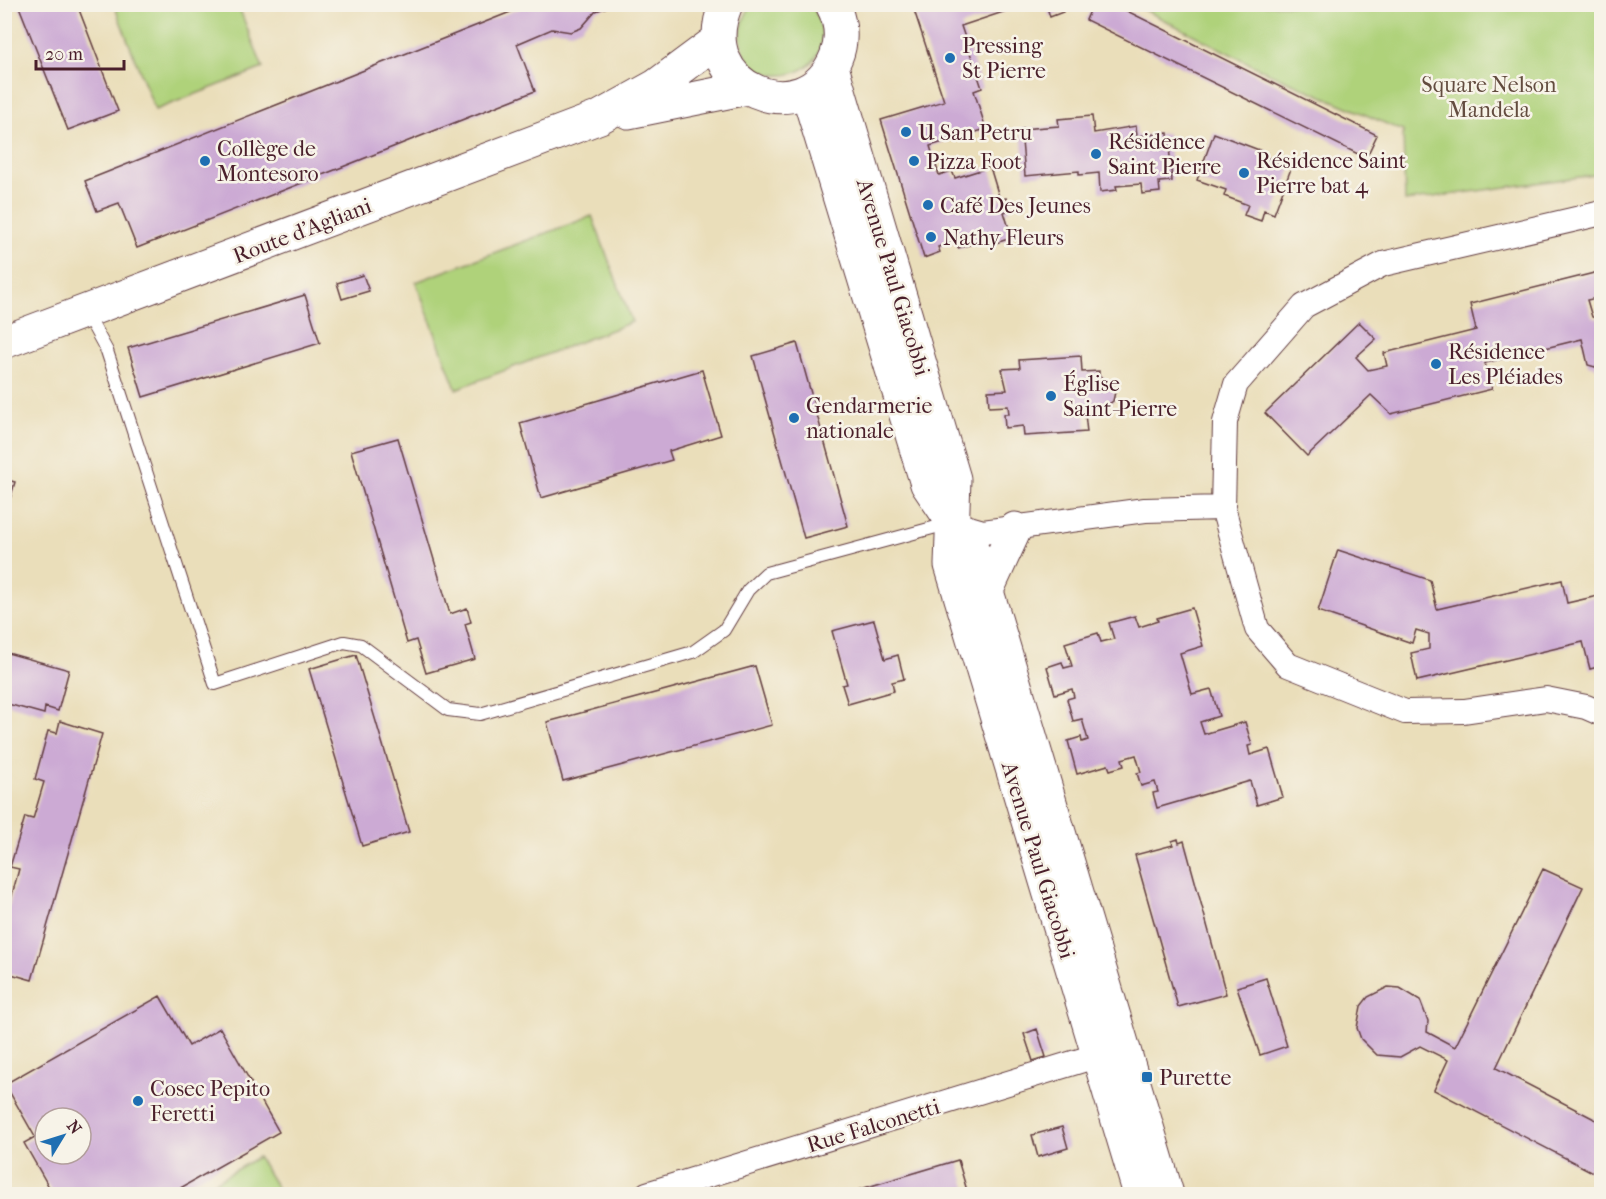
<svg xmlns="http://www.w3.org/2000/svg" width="1606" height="1199" viewBox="0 0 1606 1199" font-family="'IM FELL French Canon',serif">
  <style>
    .green { fill: #afd27a; stroke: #7c7852; stroke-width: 1.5 }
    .building { fill: #ccaad4; fill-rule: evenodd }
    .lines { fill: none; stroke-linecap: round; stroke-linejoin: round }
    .lane-casing { stroke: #623c40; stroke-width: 14 }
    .street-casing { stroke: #623c40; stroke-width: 26 }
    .secondary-casing { stroke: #623c40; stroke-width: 35 }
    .lane { stroke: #fff; stroke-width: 12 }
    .street { stroke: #fff; stroke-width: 24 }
    .secondary { stroke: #fff; stroke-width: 33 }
    .poi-dot { fill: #1f6fb2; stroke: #f7f3e8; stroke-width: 2 }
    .labels { text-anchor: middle; stroke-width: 5; stroke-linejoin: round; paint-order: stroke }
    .poi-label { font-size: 22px; fill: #4a1f2b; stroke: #f7f3e8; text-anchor: start }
    .park-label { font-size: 22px; fill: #634c3f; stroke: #f7f3e8 }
    .street-label { font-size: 22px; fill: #4a1f2b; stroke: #f7f3e8 }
  </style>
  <rect width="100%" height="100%" fill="#f7f3e8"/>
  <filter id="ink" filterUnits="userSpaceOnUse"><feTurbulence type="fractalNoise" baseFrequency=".0167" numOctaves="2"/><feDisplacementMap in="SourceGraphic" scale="12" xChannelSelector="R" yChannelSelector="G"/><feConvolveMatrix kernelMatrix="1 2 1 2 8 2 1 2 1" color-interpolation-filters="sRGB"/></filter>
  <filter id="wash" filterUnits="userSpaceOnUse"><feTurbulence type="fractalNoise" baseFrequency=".008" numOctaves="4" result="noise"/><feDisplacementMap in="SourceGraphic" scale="24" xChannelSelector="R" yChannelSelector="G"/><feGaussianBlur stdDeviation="1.35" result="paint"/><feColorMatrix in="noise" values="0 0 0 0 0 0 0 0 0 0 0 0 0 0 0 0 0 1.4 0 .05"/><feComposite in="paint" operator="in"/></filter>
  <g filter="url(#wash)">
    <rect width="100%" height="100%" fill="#eadeba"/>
    <path class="green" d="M753,4L812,6C855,76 746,103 741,38C740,26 745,13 753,4Z
      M114,5H238L263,68L155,110Z
      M1135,5H1601V174L1405,201L1403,131L1262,70Z
      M592,216L632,322L456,389L416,282Z
      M258,1157L281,1194H194Z"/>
    <g id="blocks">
      <path class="building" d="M18,4H84L78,7L118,111L68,130Z
        M912,4H1027L961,26L982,88L974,91L986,129L930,146L939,175L952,171L955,178L990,167L1000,200L1006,198L1010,210L1004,212L1012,238L995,243L993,238L958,248L956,241L938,247L940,252L924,258L881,120L944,101Z
        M1046,4H1066L1063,12L1050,17Z
        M1093,4H1113L1377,135L1366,158L1086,20Z
        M528,5H613L596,11L581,28L571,32L552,29L517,44L535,91L137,248L119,203L97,211L85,181Z
        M1092,116L1094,133L1136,126L1137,136L1168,133L1172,181L1159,182L1160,192L1142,194L1141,184L1116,186L1117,190L1100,192L1099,173L1079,175V171L1025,176L1021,129L1059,126L1058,119Z
        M1214,133L1267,153L1266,157L1292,166L1274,214L1264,210L1261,221L1244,215L1248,205L1224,196L1226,190L1197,180Z
        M1602,271V297L1587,300L1592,317L1602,320V369L1588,365L1582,339L1485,363L1492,389L1391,414L1371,395L1307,456L1265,413L1359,322L1376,339L1356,357L1368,370L1387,366L1384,353L1476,330L1470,304Z
        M363,275L369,291L342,299L337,283Z
        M305,295L320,343L143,397L128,348Z
        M797,343L848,526L804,538L753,356Z
        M1081,356L1082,372L1099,371V376L1112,383L1115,392L1113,401L1101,410L1102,413L1085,414L1087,432L1024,436L1023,426L1005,428L1004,414H1009L1008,406L989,407L988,391L1007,390L1002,369L1020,368L1019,360Z
        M702,370L721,435L669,451L672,460L541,498L520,423Z
        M398,438L450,614L467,608L471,622L465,624L475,659L426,673L416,640L407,643L351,451Z
        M4,479L15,482L5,516L4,515Z
        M1338,550L1430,580L1437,609L1562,580L1567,603L1602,595V666L1590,669L1583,642L1417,681L1411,653L1429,649V634L1416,630L1412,643L1318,611Z
        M1192,608L1203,646L1180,653L1192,694L1211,689L1219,716L1200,722L1204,734L1245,722L1252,745L1248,746L1250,755L1269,749L1283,797L1257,805L1250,781L1157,808L1153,793L1158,792L1155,782L1141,786L1137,773L1141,772L1136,755L1122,759L1124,766L1110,770L1108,765L1077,774L1068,741L1081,737L1082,742L1088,740L1082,719L1073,721L1067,699L1074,697L1072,689L1055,694L1047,667L1062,662L1064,668L1072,666L1065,643L1098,633L1101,642L1114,639L1109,623L1135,616L1139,627L1158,621L1157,618Z
        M874,620L885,659L898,655L904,679L892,682L894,691L848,704L842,685L847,684L832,631Z
        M4,652L69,670L58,711L45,707L44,714L4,703Z
        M356,655L409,832L362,846L309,669Z
        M755,666L772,725L563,781L547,722Z
        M60,721L102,734L32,980L4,972V904L9,906L19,869L10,867L25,817L33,819L44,782L35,779L48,731L57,733Z
        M1178,839L1179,843L1184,841L1226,994L1178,1007L1135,855L1173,845L1172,841Z
        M1543,869L1583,887L1496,1068L1602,1123V1177L1434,1090L1448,1060L1420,1046L1400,1057L1377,1055L1361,1039L1357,1028L1361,1006L1368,997L1388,987L1400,988L1420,1000L1428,1021L1427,1032L1455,1047Z
        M1266,978L1287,1046L1260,1055L1237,987Z
        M160,996L189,1046L220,1028L279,1132L170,1194H53L24,1143L35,1137L5,1084ZM45,1118H81V1154H45Z
        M1037,1029L1046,1057L1033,1061L1024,1034Z
        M1062,1127L1068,1148L1038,1157L1032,1135Z
        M958,1160L968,1194H844Z"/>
    </g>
  </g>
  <g filter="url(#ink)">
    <use href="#blocks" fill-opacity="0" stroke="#623c40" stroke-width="1.5"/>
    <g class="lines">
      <g class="lane-casing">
        <path id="lane" d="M85,311L107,351L215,684L344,642L361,645L448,710L480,714L693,652L724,630L748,590L766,573L951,523"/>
      </g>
      <g class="street-casing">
        <path id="street" d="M1223,508L1225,422L1236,384L1304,306L1383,264L1602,213
          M952,523L983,532L1145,510L1223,508L1257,629L1288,665L1405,712L1464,711L1546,699L1586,707L1602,714
          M647,1194L1099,1055"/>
      </g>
      <g class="secondary-casing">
        <path id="secondary" d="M726,4C690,89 805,134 836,57C843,40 841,21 832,4
          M832,67L954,479L951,565L1140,1194
          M807,91L927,484L977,558L1167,1194
          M628,112L747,88
          M4,342L600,117L656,86L718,40
          M987,590L1015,529"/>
      </g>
      <use href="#lane" class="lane"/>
      <use href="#street" class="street"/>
      <use href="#secondary" class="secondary"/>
    </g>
  </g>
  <g class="poi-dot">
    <circle cx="950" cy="58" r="6"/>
    <circle cx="906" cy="132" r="6"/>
    <circle cx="1096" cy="154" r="6"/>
    <circle cx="205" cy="161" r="6"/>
    <circle cx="914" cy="161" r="6"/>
    <circle cx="1244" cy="173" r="6"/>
    <circle cx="928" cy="205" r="6"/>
    <circle cx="931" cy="237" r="6"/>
    <circle cx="1436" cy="364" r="6"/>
    <circle cx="1051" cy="396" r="6"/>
    <circle cx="794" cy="418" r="6"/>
    <rect x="1141" y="1071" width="12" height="12" rx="3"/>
    <circle cx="138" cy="1101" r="6"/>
  </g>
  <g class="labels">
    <g class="poi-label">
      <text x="962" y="53">Pressing<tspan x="962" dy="25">St Pierre</tspan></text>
      <text x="918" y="140">U San Petru</text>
      <text x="1108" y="149">Résidence<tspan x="1108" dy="25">Saint Pierre</tspan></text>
      <text x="217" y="156">Collège de<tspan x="217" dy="25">Montesoro</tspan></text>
      <text x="1256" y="168">Résidence Saint<tspan x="1256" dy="25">Pierre bat 4</tspan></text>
      <text x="926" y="169">Pizza Foot</text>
      <text x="940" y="213">Café Des Jeunes</text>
      <text x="943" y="245">Nathy Fleurs</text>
      <text x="1448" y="359">Résidence<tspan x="1448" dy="25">Les Pléiades</tspan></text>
      <text x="1063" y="391">Église<tspan x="1063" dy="25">Saint-Pierre</tspan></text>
      <text x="806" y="413">Gendarmerie<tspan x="806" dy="25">nationale</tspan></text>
      <text x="1159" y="1085">Purette</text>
      <text x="150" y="1096">Cosec Pepito<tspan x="150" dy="25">Feretti</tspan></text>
    </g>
    <g class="park-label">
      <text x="1489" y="92">Square Nelson<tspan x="1489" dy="25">Mandela</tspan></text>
    </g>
    <g class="street-label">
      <text transform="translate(302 230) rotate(-21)" y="8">Route d'Agliani</text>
      <text transform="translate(894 277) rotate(73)" y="8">Avenue Paul Giacobbi</text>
      <text transform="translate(1039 860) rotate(73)" y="8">Avenue Paul Giacobbi</text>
      <text transform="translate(873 1125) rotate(-17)" y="8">Rue Falconetti</text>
    </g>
  </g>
  <rect width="1606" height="1199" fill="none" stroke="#f7f3e8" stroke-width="24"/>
  <g transform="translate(63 1136) rotate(52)"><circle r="28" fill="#f7f3e8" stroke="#b29e9c" stroke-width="1.5"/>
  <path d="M0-4.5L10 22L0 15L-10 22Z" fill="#1f6fb2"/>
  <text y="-9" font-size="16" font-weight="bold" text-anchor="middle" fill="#4a1f2b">N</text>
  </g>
  <path d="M36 60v9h88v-9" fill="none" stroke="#4a1f2b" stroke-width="3"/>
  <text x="45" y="60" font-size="18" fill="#4a1f2b" stroke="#f7f3e8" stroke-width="4.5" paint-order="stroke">20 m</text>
</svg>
